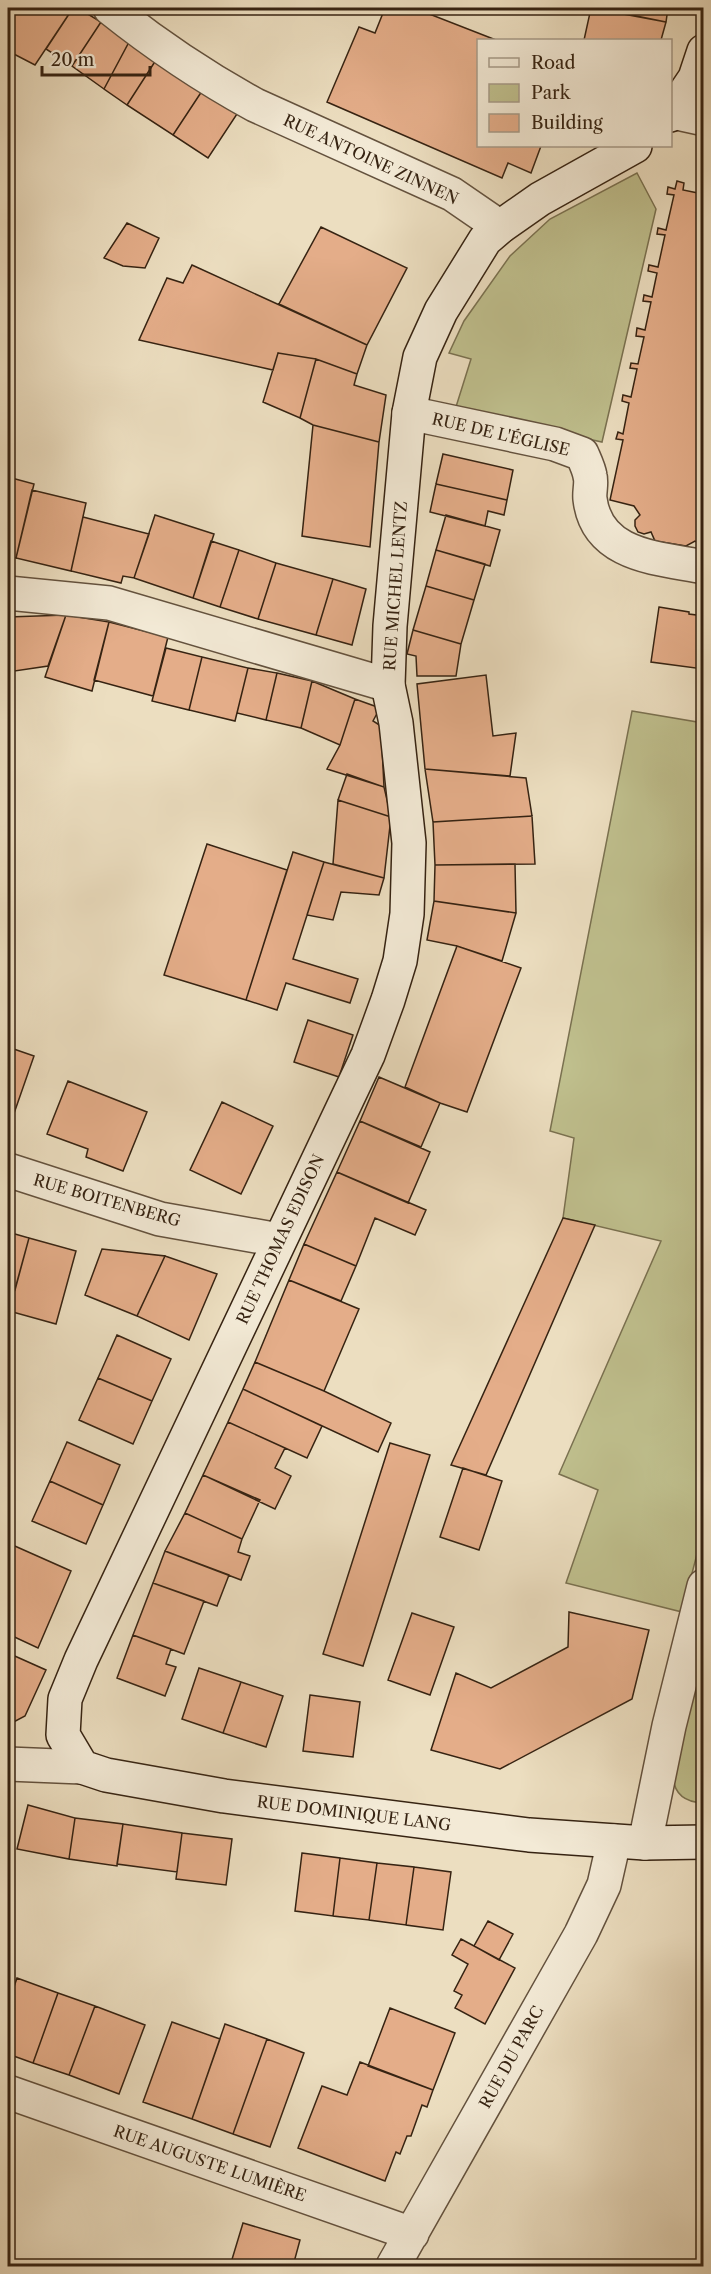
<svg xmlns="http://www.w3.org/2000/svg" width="711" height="2274" viewBox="0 0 711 2274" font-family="'Libre Caslon Text',serif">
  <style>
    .green { fill: #bfbf8d; stroke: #7a7150; stroke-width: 1.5 }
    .building { fill: #e4ad89; stroke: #362312; stroke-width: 1.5 }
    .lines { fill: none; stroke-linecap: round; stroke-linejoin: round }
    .street-casing { stroke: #64523e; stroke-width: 36 }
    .secondary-casing { stroke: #362312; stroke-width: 36 }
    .street { stroke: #f3ead6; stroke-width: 33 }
    .secondary { stroke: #f3ead6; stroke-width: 33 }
    .labels { text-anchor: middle; stroke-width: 4.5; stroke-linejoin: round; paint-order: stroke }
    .street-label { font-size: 16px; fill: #362312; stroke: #f3ead6 }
  </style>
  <rect width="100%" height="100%" fill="#ecdec0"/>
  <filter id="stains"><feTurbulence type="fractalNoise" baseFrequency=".00333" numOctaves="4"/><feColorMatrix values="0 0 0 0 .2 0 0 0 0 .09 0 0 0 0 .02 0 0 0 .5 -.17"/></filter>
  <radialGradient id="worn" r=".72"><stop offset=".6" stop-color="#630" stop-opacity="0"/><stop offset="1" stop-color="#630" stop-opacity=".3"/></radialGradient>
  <path class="green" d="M637,173L656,209L602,442L455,410L471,359L449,353L464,321L510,256L550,219Z
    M632,711L703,723L704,1527L682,1612L566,1583L598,1490L559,1474L661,1241L563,1218L574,1138L550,1131Z
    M703,1661V1803C683,1802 672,1792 673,1771Z"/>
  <path class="building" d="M8,8H73L35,65L8,51Z
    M73,8H78L101,22L72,66L46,49Z
    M385,8H414L496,40H478V146H541L531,173L508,163L502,178L327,102L359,27L375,33Z
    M591,8L666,22L661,40H584Z
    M597,8H668L666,22Z
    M101,22L129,42L104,89L72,66Z
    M129,42L156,60L127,105L104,89Z
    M156,60L202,91L173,135L127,105Z
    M202,91L237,114L208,158L173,135Z
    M677,181L684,183L683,190L703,194L704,190V546L695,541L686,546L655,541L651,532L644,534L638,532L635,526V520L640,515L634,506L610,500L623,440L616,439L618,432L623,434L629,403L622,401L623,395L631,397L637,369L630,368L631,363L638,364L644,337L636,336L637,328L645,330L651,302L643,301L644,295L652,297L657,273L648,271L649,265L658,267L665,235L657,234L658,228L666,230L674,195L667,194L668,187L675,189Z
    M127,223L159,238L145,268L123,266L104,258Z
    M321,227L407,268L367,345L279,304Z
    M192,265L367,345L357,374L316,359L278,353L273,370L139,340L167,278L183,283Z
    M278,353L316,359L300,418L263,402Z
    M316,359L357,374L354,385L386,395L379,442L313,425L300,418Z
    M313,425L379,442L370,547L302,536Z
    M443,454L513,470L507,500L436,484Z
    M8,477L34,484L16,558L8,556Z
    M436,484L507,500L504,515L488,511L485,526L430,512Z
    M32,490L86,503L71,571L16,558Z
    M155,515L214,534L193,598L134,578Z
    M446,515L500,530L490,566L436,550Z
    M83,517L149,534L134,578L123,576L121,583L71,571Z
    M211,541L239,550L220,607L193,598Z
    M239,550L276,563L258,619L220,607Z
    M436,550L485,564L474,600L426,586Z
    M276,563L333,579L316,635L258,619Z
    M333,579L366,589L352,645L316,635Z
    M426,586L474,600L461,644L413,630Z
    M659,607L689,612V614L704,616L703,669L651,662Z
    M66,615L109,622L92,691L45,677Z
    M66,615L48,666L8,672V617Z
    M109,622L168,637L153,696L94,680Z
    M413,630L461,644L456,676H417L416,656L407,654Z
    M166,648L202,657L189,710L152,701Z
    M202,657L248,668L235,721L189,710Z
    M248,668L277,673L266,720L237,713Z
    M277,673L312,681L301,728L266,720Z
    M486,675L493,736L516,733L510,776L425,769L417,684Z
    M312,681L355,699L340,745L301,728Z
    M355,699L380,708L373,721L381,726L384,787L327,769L340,745Z
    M425,769L526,778L532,816L433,822Z
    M347,774L384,787L391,817L338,800Z
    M338,800L391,817L384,878L333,864Z
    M532,816L535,864L435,865L433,822Z
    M207,844L287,870L246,1000L164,975Z
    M293,852L324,862L293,959L358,979L350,1003L286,983L277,1010L246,1000Z
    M324,862L384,878L379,895L341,892L333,920L307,915Z
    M515,864L516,913L434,901L435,865Z
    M434,901L516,913L502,961L457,946L427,940Z
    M457,946L521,968L467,1112L440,1103L405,1087Z
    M308,1020L353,1035L339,1077L294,1062Z
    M8,1047L34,1056L11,1122L8,1121Z
    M379,1077L440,1103L421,1147L360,1121Z
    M68,1081L147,1112L123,1171L86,1157L88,1149L47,1134Z
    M222,1102L273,1126L241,1194L190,1170Z
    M360,1121L430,1152L408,1203L337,1172Z
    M337,1172L426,1210L415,1235L375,1218L356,1266L304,1244Z
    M563,1218L595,1225L486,1475L451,1465Z
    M8,1232L29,1238L15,1290L8,1288Z
    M29,1238L76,1251L56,1324L9,1311Z
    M304,1244L356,1266L341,1301L289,1280Z
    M102,1249L165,1256L137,1316L85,1295Z
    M165,1256L217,1274L189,1340L137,1316Z
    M289,1280L359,1309L324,1391L255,1362Z
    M117,1335L171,1359L152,1401L98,1378Z
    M255,1362L324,1391L391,1423L378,1452L243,1389Z
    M98,1378L152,1401L133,1444L79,1420Z
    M243,1389L322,1426L307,1458L228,1422Z
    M228,1422L285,1448L275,1468L291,1476L275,1509L203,1475Z
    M67,1442L120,1465L103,1505L50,1481Z
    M390,1443L430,1455L363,1666L323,1654Z
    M463,1468L502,1481L479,1550L440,1537Z
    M203,1475L260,1500L242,1539L185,1513Z
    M50,1481L103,1505L86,1544L32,1521Z
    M185,1513L242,1539L238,1552L250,1556L241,1580L165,1551Z
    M8,1543L71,1571L38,1648L8,1634Z
    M165,1551L229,1575L217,1606L153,1583Z
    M153,1583L204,1601L184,1654L133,1635Z
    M569,1612L649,1630L632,1699L500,1769L431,1750L456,1673L491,1688L568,1647Z
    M412,1613L454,1627L430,1695L388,1680Z
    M133,1635L171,1649L166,1664L176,1667L165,1696L117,1678Z
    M8,1653L46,1670L25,1716L8,1725Z
    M199,1668L241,1682L223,1733L182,1719Z
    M241,1682L283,1696L266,1747L223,1733Z
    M310,1695L360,1702L353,1757L303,1751Z
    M28,1805L75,1818L69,1859L17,1849Z
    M75,1818L123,1824L117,1866L69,1859Z
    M123,1824L182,1833L177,1872L117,1864Z
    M182,1833L232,1839L226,1885L176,1879Z
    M302,1853L340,1858L333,1916L295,1911Z
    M340,1858L377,1863L369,1920L333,1916Z
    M377,1863L414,1867L406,1925L369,1920Z
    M414,1867L451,1872L443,1930L406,1925Z
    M488,1921L513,1934L499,1960L474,1946Z
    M461,1939L515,1968L485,2024L455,2008L462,1995L454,1991L468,1964L452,1955Z
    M17,1978L58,1993L33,2063L8,2054V2004Z
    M58,1993L95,2006L69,2075L33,2063Z
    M95,2006L145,2025L119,2094L69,2075Z
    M390,2008L455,2033L433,2090L368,2066Z
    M172,2022L220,2039L192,2119L143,2102Z
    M225,2024L267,2039L233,2134L192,2119Z
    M267,2039L304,2053L270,2147L233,2134Z
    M360,2062L433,2090L427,2107L422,2105L411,2136H407L400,2154L396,2152L385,2181L298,2148L322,2086L347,2095Z
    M243,2223L300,2240L293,2266H230Z"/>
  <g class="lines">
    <g class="street-casing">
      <path id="street" d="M110,8C155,44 204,77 255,105L452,194L500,227
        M672,112L704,119
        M409,413L555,444L582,454C585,461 589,469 590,476C592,483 589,492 590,499C597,557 659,558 704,567
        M8,593L109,603L388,685
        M8,1170L160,1219L279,1240
        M8,1764L82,1767
        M645,1843L669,1726L704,1586
        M8,2092L412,2234
        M393,2266L581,1934L604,1885L614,1841"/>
    </g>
    <g class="secondary-casing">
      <path id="secondary" d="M670,115L695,78L704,51
        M635,146L540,199L500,227L485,240L441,311L420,357L409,413L390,626L388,685L396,723L409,843L407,914L400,961L388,1000L368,1055L81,1660L65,1699L63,1735L82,1767L106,1775L224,1796L529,1835L645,1843L704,1842"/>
    </g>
    <use href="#street" class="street"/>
    <use href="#secondary" class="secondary"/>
  </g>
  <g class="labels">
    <g class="street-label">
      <text transform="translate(371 159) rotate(25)" y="6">RUE ANTOINE ZINNEN</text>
      <text transform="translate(501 434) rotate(13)" y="6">RUE DE L'ÉGLISE</text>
      <text transform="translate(395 586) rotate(-86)" y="6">RUE MICHEL LENTZ</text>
      <text transform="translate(107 1200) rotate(16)" y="6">RUE BOITENBERG</text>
      <text transform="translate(280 1239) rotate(-65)" y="6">RUE THOMAS EDISON</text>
      <text transform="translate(354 1813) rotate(7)" y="6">RUE DOMINIQUE LANG</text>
      <text transform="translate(511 2057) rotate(-61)" y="6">RUE DU PARC</text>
      <text transform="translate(210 2163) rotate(19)" y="6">RUE AUGUSTE LUMIÈRE</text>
    </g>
  </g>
  <rect width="711" height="2274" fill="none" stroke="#ecdec0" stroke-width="30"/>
  <rect x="9" y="9" width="693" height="2256" fill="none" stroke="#362312" stroke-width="3"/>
  <rect x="15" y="15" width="681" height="2244" fill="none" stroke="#362312" stroke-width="1.5"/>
  <rect x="477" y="39" width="195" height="108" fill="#f3ead6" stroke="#a79a88" stroke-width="1.5"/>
  <rect x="489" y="58" width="30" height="9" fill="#f3ead6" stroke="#a79a88" stroke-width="1.5"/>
  <text x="531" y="69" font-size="18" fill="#362312">Road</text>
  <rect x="489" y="84" width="30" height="18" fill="#bfbf8d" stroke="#a79a88" stroke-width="1.5"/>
  <text x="531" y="99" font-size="18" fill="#362312">Park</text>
  <rect x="489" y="114" width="30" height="18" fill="#e4ad89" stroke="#a79a88" stroke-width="1.5"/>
  <text x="531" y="129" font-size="18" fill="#362312">Building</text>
  <path d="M42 66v9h108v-9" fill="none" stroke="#362312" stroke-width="3"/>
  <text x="51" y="66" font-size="18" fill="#362312" stroke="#f3ead6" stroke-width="4.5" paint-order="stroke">20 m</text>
  <rect width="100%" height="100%" filter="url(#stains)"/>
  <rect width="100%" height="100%" fill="url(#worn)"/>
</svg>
